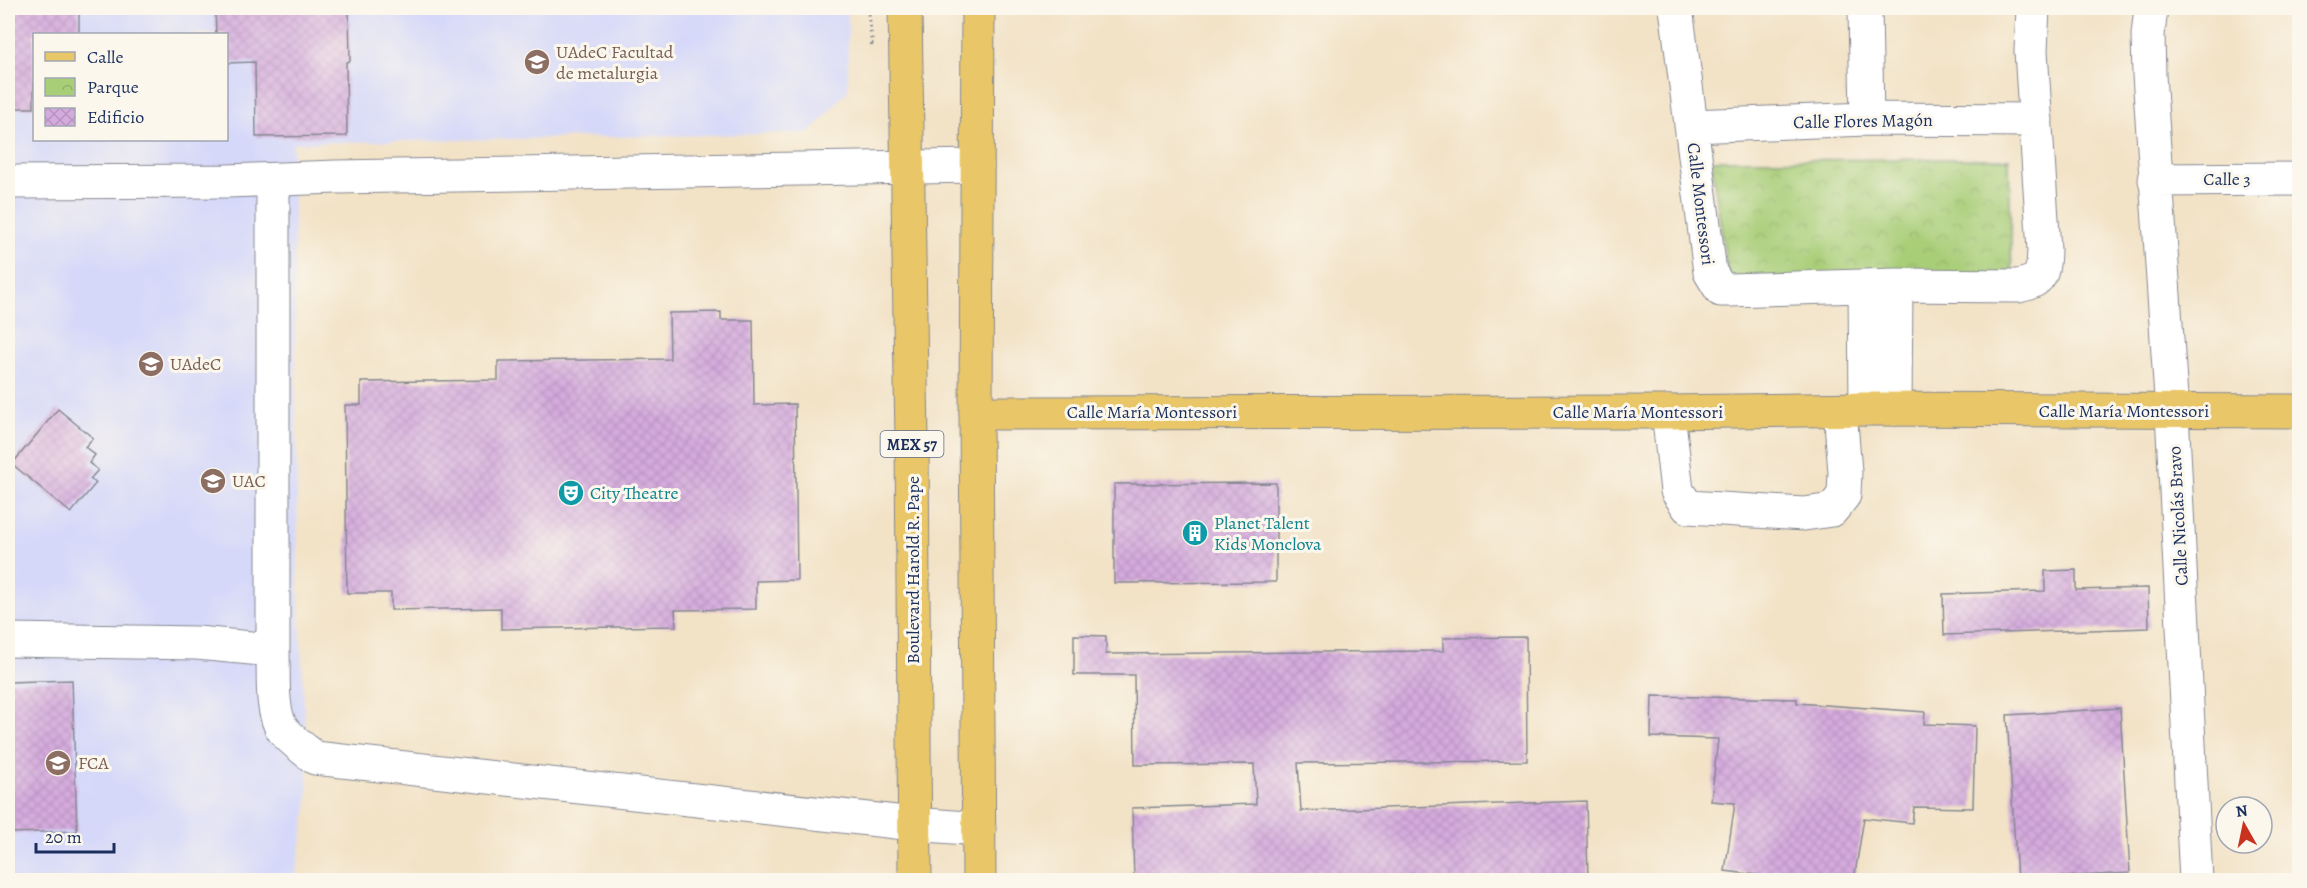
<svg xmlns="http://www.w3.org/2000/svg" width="2307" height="888" viewBox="0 0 2307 888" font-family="Alegreya,serif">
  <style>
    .built { fill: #d5d8f9; fill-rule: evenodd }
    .park { fill: url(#park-crowns); stroke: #627e6b; stroke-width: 1.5 }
    .building { fill: url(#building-cross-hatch) }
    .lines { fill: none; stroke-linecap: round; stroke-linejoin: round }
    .minor-casing { stroke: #868892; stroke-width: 35 }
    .major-casing { stroke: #868892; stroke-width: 35 }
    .highway-casing { stroke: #868892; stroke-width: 35 }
    .path { stroke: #868892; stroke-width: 4; stroke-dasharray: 1.5 4.5; stroke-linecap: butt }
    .minor { stroke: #fff; stroke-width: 33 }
    .major { stroke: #e9c769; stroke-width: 33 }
    .highway { stroke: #e9c769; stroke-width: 33 }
    .labels { text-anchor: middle; stroke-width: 6; stroke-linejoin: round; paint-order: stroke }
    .shield { fill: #fbf7ec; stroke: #5e6b89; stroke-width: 1.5 }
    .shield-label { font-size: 16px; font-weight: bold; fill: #1b2f5e }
    .education-label { font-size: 18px; fill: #785e54; stroke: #fbf7ec; text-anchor: start }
    .street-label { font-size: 18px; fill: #1b2f5e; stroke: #fbf7ec }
    .culture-label { font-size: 18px; fill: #0d838f; stroke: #fbf7ec; text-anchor: start }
  </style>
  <defs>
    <pattern id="park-crowns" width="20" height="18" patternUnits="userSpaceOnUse" patternTransform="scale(1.5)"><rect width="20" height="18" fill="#a9ce78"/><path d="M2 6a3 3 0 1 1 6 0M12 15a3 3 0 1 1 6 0" fill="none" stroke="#91b16a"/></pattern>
    <pattern id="building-cross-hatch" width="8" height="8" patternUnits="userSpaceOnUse" patternTransform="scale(1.5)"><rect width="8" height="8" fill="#d5abdd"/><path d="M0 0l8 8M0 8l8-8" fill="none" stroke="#b693c0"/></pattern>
  </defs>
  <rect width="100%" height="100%" fill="#fbf7ec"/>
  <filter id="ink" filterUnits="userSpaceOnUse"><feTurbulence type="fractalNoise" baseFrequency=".0167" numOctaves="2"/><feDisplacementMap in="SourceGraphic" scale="12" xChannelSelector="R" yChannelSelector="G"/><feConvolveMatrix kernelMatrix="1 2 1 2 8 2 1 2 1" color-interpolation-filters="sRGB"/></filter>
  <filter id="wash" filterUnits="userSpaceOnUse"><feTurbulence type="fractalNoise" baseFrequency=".008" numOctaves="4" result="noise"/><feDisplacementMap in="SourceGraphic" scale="24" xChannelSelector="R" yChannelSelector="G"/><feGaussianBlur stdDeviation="1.35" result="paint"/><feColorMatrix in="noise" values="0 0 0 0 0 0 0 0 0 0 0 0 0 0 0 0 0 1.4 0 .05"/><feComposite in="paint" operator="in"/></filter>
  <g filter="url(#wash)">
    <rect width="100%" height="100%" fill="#f2e2c6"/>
    <path class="built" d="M8,8H848V90L810,133L293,143L298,584L308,786L307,807L295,880H8ZM34,34H226V140H34Z"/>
    <path class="park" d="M2009,159L2012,283H1729L1711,160Z"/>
    <g id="blocks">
      <path class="building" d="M8,8H79V34H34V108H8Z
        M215,8H349L350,61L346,62L347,136L256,137L255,62L226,63V34H216Z
        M721,312V320H753L754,405L795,404L797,580L756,581V609L675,610L676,626L501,629V608L391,610V593H347L345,405H361V382L498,380V361L670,359L669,313Z
        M58,409L93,438L85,447L95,455L89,463L98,470L90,479L96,483L71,513L12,464Z
        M1276,483V582L1114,583V484Z
        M2076,570V590L2148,588L2149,628L1944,635L1943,594L2045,591V571Z
        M1074,635L1106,636V654L1443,651V638L1526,637L1527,761L1298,763L1301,811L1586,801L1588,880H1134L1132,808L1256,804L1254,764L1135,765L1134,675H1074Z
        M72,680L77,831L8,833V682Z
        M1652,696L1797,699V703L1925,712L1924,724L1975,726L1973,808L1914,807L1912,823L1864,818L1854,880H1798L1725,871L1735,803L1711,801L1718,739L1651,737Z
        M2120,708L2130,873L2017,880L2007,715Z"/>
    </g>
  </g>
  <g filter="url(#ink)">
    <use href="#blocks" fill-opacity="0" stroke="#868892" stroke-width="1.5"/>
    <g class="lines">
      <g class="minor-casing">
        <path id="minor" d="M1676,8L1710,272L1721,290H1729L1896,285L2018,286C2042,281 2043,274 2044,250L2031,51L2033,8
          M1865,8L1867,119
          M2151,8L2148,35L2149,75L2172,412L2196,880
          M1691,126L1867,119L2036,120
          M273,180V650C274,672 270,712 283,730C292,741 304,749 315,758L914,824L979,829
          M2155,180L2299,179
          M8,182L226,181L336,177L977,166
          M1865,286L1866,409
          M1895,409L1896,285
          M1668,412L1677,491L1688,507L1804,514L1832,510L1844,495L1845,472L1840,410
          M8,640L197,643L273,650"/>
      </g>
      <g class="major-casing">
        <path id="major" d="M976,413L1668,412L1866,409L2300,411"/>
      </g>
      <g class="highway-casing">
        <path id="highway" d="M905,8L912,441L915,880
          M978,8L976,413L979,880"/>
      </g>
      <path class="path" d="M868,8L872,44H877"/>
      <use href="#minor" class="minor"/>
      <use href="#major" class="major"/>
      <use href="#highway" class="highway"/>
    </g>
  </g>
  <defs>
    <g id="university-disc" transform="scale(1.35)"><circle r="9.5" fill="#8d6e63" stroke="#fbf7ec"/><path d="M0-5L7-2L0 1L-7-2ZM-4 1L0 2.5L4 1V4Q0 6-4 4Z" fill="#fff"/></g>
    <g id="theatre-disc" transform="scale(1.35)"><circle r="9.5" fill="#0f9aa8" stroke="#fbf7ec"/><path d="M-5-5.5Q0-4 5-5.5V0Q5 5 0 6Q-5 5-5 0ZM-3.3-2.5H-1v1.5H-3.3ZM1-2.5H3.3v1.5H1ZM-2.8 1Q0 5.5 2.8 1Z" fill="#fff"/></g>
    <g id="building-disc" transform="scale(1.35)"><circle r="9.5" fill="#0f9aa8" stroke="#fbf7ec"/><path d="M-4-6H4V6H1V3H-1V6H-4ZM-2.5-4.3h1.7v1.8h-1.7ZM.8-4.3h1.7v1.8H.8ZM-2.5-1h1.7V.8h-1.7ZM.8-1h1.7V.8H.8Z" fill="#fff"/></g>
  </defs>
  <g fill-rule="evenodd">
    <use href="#university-disc" x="537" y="62"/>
    <use href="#university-disc" x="151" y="364"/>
    <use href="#university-disc" x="213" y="481"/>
    <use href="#theatre-disc" x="571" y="493"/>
    <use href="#building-disc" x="1195" y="533"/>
    <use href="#university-disc" x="58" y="763"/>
  </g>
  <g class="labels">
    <rect class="shield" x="880.5" y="431" width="63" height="26" rx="4.5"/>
    <g class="shield-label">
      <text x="912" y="450">MEX 57</text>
    </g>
    <g class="education-label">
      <text x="556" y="58">UAdeC Facultad<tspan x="556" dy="21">de metalurgia</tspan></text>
      <text x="170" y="370">UAdeC</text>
      <text x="232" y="487">UAC</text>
      <text x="78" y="769">FCA</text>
    </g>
    <g class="street-label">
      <text transform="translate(1863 121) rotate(-1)" y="6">Calle Flores Magón</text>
      <text x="2227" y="185">Calle 3</text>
      <text transform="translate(1701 204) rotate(83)" y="6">Calle Montessori</text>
      <text x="2124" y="417">Calle María Montessori</text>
      <text x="1152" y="418">Calle María Montessori</text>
      <text x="1638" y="418">Calle María Montessori</text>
      <text transform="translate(2178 516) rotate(-93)" y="6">Calle Nicolás Bravo</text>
      <text transform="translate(913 570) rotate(-90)" y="6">Boulevard Harold R. Pape</text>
    </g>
    <g class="culture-label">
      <text x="590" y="499">City Theatre</text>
      <text x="1214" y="529">Planet Talent<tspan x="1214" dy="21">Kids Monclova</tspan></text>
    </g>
  </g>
  <rect width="2307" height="888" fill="none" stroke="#fbf7ec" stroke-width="30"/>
  <rect x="33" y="33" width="195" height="108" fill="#fbf7ec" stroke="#a1a7b3" stroke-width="1.5"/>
  <rect x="45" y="52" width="30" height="9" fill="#e9c769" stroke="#a1a7b3" stroke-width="1.5"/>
  <text x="87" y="63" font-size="18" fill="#1b2f5e">Calle</text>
  <rect x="45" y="78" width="30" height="18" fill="url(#park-crowns)" stroke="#a1a7b3" stroke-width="1.5"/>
  <text x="87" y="93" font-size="18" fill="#1b2f5e">Parque</text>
  <rect x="45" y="108" width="30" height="18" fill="url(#building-cross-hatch)" stroke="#a1a7b3" stroke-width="1.5"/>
  <text x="87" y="123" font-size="18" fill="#1b2f5e">Edificio</text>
  <g transform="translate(2244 825) rotate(351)"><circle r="28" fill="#fbf7ec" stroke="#a1a7b3" stroke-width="1.5"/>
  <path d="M0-4.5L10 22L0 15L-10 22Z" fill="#c8321e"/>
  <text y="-9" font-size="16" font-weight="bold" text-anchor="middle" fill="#1b2f5e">N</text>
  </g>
  <path d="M36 843v9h78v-9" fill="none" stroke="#1b2f5e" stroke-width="3"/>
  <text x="45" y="843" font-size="18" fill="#1b2f5e" stroke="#fbf7ec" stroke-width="4.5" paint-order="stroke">20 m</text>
</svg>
